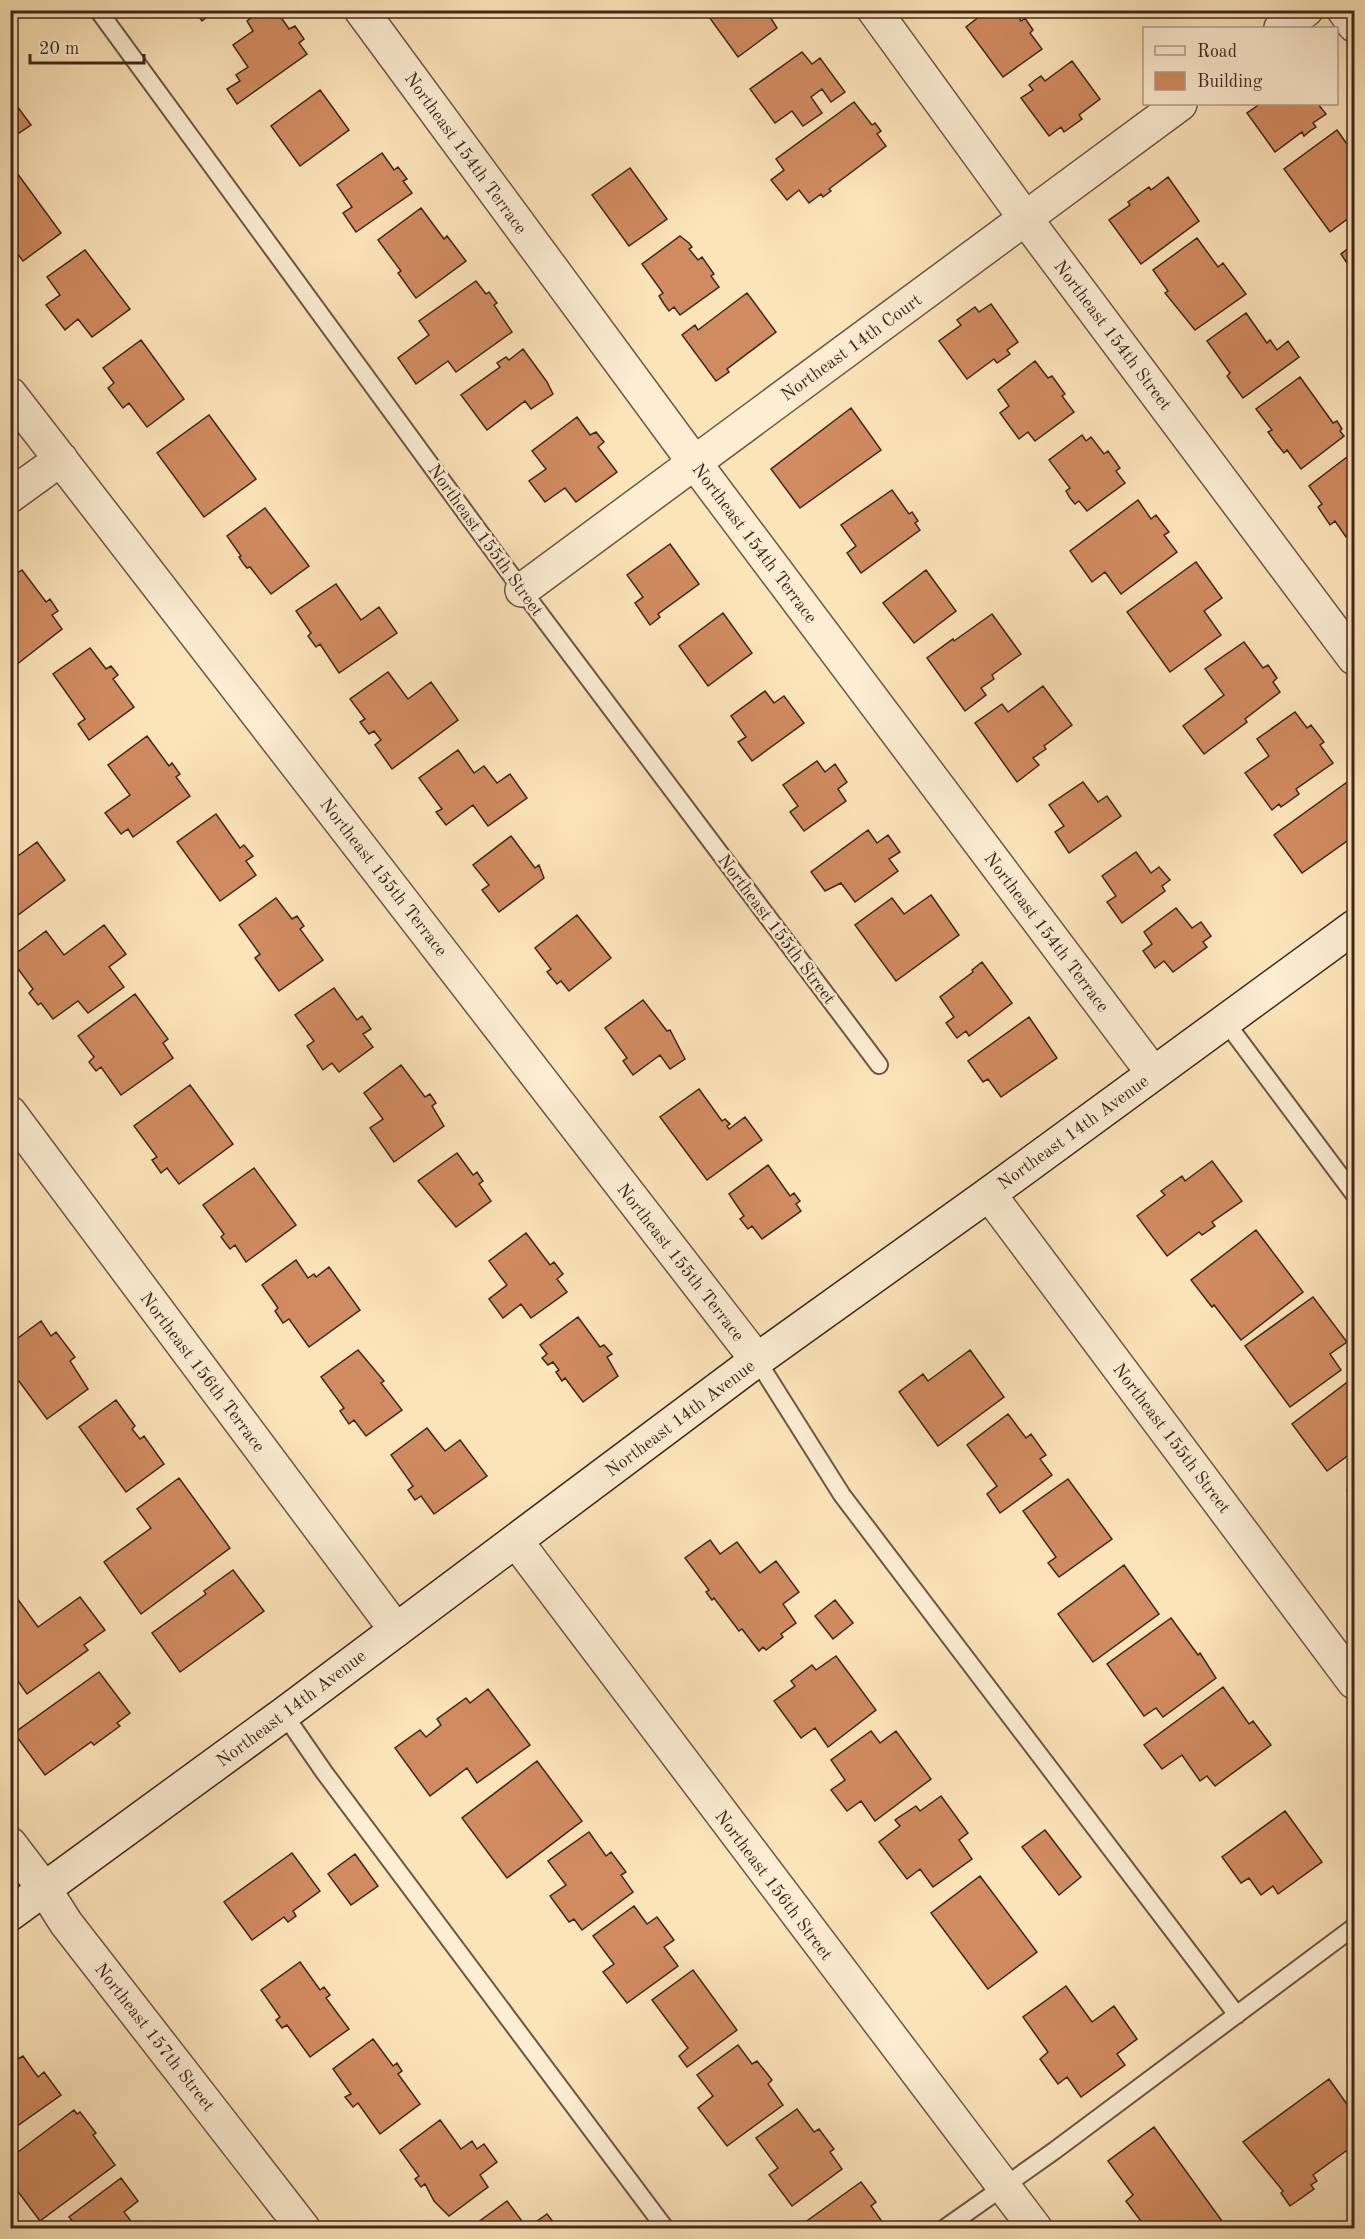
<svg xmlns="http://www.w3.org/2000/svg" width="1365" height="2239" viewBox="0 0 1365 2239" font-family="'Old Standard TT',serif">
  <style>
    .building { fill: #d18b60; stroke: #3f261d; stroke-width: 1.5 }
    .lines { fill: none; stroke-linecap: round; stroke-linejoin: round }
    .lane-casing { stroke: #6e5644; stroke-width: 20 }
    .street-casing { stroke: #6e5644; stroke-width: 36 }
    .secondary-casing { stroke: #3f261d; stroke-width: 36 }
    .lane { stroke: #fdedd2; stroke-width: 16 }
    .street { stroke: #fdedd2; stroke-width: 33 }
    .secondary { stroke: #fdedd2; stroke-width: 33 }
    .labels { text-anchor: middle; stroke-width: 5; stroke-linejoin: round; paint-order: stroke }
    .street-label { font-size: 18px; fill: #3f261d; stroke: #fdedd2 }
  </style>
  <rect width="100%" height="100%" fill="#fce4b9"/>
  <filter id="stains"><feTurbulence type="fractalNoise" baseFrequency=".00333" numOctaves="4"/><feColorMatrix values="0 0 0 0 .2 0 0 0 0 .09 0 0 0 0 .02 0 0 0 .5 -.17"/></filter>
  <radialGradient id="worn" r=".72"><stop offset=".6" stop-color="#630" stop-opacity="0"/><stop offset="1" stop-color="#630" stop-opacity=".3"/></radialGradient>
  <path class="building" d="M194,10H216L202,21Z
    M262,10H276L289,29L295,26L304,39L299,43L307,54L237,104L227,89L240,81L236,75L248,67L233,45L253,31L247,21Z
    M704,10H766L777,28L738,57Z
    M988,10H1014L1021,21L1025,18L1033,30L1030,33L1042,49L1003,77L966,27Z
    M802,52L812,64L820,58L845,92L831,102L822,89L811,97L822,113L803,126L792,111L775,123L750,89Z
    M1072,61L1100,99L1079,115L1082,119L1064,132L1061,127L1049,136L1021,98L1033,90L1029,85L1035,80L1041,76L1045,81Z
    M320,90L349,130L300,166L271,126Z
    M11,98L31,125L10,139V99Z
    M854,102L872,125L875,123L881,131L877,134L886,146L829,189L831,191L823,197L821,194L809,203L799,190L787,200L771,180L784,170L776,159Z
    M1260,104H1318L1326,114L1313,123L1316,127L1310,131L1304,136L1302,132L1275,152L1247,113Z
    M1337,130L1354,154V214L1330,232L1284,169Z
    M382,153L394,170L398,167L407,179L403,181L412,193L356,232L343,213L352,207L337,185Z
    M630,168L667,219L629,246L592,195Z
    M17,173L61,233L23,261L10,244V178Z
    M1168,177L1199,221L1141,264L1109,220L1130,205L1128,202L1149,187L1151,190Z
    M421,208L444,239L447,236L466,261L416,298L398,273L401,271L378,240Z
    M680,236L689,243L692,247L689,249L698,260L702,257L714,274L711,276L719,287L680,315L674,307L669,311L664,304L659,296L663,293L642,264Z
    M1197,238L1218,267L1223,263L1246,294L1195,330L1165,293L1168,291L1153,270Z
    M1354,244V274L1341,254Z
    M85,250L130,309L92,337L78,319L65,330L46,305L60,295L47,277Z
    M476,281L486,294L489,292L497,303L494,305L512,332L456,372L448,361L416,384L398,358L429,335L419,321Z
    M747,293L776,332L727,369L729,372L716,381L682,335L695,325L698,330Z
    M991,304L1018,342L1007,350L1010,354L997,363L994,359L967,379L939,341L961,325L957,320L975,307L979,312Z
    M1246,313L1267,343L1270,340L1277,350L1288,341L1299,357L1243,398L1227,376L1230,373L1207,341Z
    M141,340L184,399L147,427L129,403L123,408L108,388L114,383L103,368Z
    M523,349L547,382L553,394L531,409L525,401L487,430L461,395L500,367L497,363L506,357L509,360Z
    M1035,361L1048,378L1052,376L1065,394L1062,396L1074,412L1035,441L1028,432L1019,439L1000,413L1009,406L998,390Z
    M1300,377L1333,423L1337,421L1342,429L1340,431L1344,436L1301,469L1287,450L1284,453L1276,443L1268,432L1272,430L1256,409Z
    M851,408L881,450L800,508L771,469Z
    M209,415L256,479L204,517L157,453Z
    M577,417L590,435L596,432L604,442L598,447L617,472L576,502L565,488L545,502L529,481L546,469L532,451Z
    M1082,435L1086,441L1091,437L1104,454L1108,451L1120,468L1116,471L1125,483L1087,511L1079,501L1075,504L1070,498L1066,491L1070,488L1049,460Z
    M1347,457L1354,468V531L1346,537L1335,521L1330,525L1318,507L1322,504L1309,486Z
    M892,490L909,514L912,512L918,521L915,523L920,530L861,573L847,553L856,546L841,525Z
    M1138,500L1151,519L1156,515L1169,532L1164,535L1177,552L1121,594L1105,572L1092,582L1070,551Z
    M265,508L309,566L271,594L250,567L247,568L243,563L239,557L241,556L227,536Z
    M670,544L699,584L658,614L660,617L650,625L635,603L643,597L627,575Z
    M1196,562L1222,598L1204,611L1221,635L1170,672L1127,612Z
    M22,570L46,602L50,599L58,611L52,615L62,629L16,665L10,657V578Z
    M926,570L956,611L914,643L883,603Z
    M336,584L361,620L379,607L397,633L339,673L320,644L316,647L308,636L311,633L296,611Z
    M723,613L752,653L708,686L679,646Z
    M992,614L1021,654L992,675L994,679L981,688L986,695L965,711L927,658L953,639L954,641Z
    M1244,642L1263,668L1268,665L1277,678L1273,682L1280,692L1245,719L1247,722L1204,754L1183,726L1224,695L1205,669Z
    M90,648L106,669L111,666L118,675L113,679L134,707L89,740L78,724L85,719L53,674Z
    M388,672L408,699L431,682L458,720L392,769L375,745L381,740L374,731L369,734L360,722L365,719L350,699Z
    M1043,686L1072,725L1044,746L1046,749L1033,758L1039,765L1017,782L975,723L1002,704L1008,712Z
    M765,691L774,703L784,696L804,723L752,761L738,742L746,737L731,716Z
    M1295,712L1307,728L1311,725L1324,742L1320,745L1333,763L1296,789L1299,794L1281,807L1279,804L1272,810L1245,773L1269,756L1257,739Z
    M147,736L169,766L172,763L180,774L176,777L190,796L133,837L128,829L121,834L105,813L130,795L108,765Z
    M458,750L474,773L484,766L497,783L510,774L527,798L488,826L473,805L446,825L436,812L442,809L419,778Z
    M817,761L825,772L835,764L847,782L838,789L846,801L804,831L790,812L798,806L783,785Z
    M1350,780L1354,786V836L1302,873L1274,835Z
    M1083,782L1098,802L1107,796L1121,816L1069,853L1055,832L1064,826L1049,805Z
    M216,814L240,848L244,845L253,856L246,861L256,875L220,901L177,842Z
    M868,830L877,843L888,835L900,852L889,859L898,871L855,902L841,883L825,891L811,872Z
    M511,836L535,868L539,865L544,878L499,912L482,890L489,885L473,865Z
    M37,842L65,880L10,921V862Z
    M1136,852L1151,873L1159,867L1170,880L1162,886L1165,891L1122,923L1107,902L1116,896L1102,876Z
    M931,895L959,935L896,981L855,925L892,898L904,914Z
    M276,898L292,919L297,916L304,926L300,929L323,960L279,991L255,958L260,954L239,925Z
    M1176,908L1192,928L1201,922L1211,936L1203,942L1207,947L1173,972L1164,961L1155,968L1143,951L1152,944L1144,932Z
    M577,915L611,958L569,991L561,981L557,984L547,972L551,969L535,948Z
    M104,925L126,954L109,967L124,987L88,1013L78,1001L53,1019L41,1003L38,1005L29,993L33,989L10,958L46,931L64,955Z
    M982,962L1012,1003L969,1036L966,1031L957,1038L946,1023L954,1017L940,997L973,972L972,970Z
    M334,988L357,1020L362,1016L371,1029L363,1034L373,1047L339,1072L332,1063L323,1070L307,1046L314,1041L295,1015Z
    M135,994L168,1039L163,1043L173,1058L121,1095L101,1067L96,1071L89,1062L94,1057L78,1036Z
    M643,1000L667,1031L670,1030L685,1059L670,1069L660,1055L633,1075L623,1061L627,1058L605,1028Z
    M1029,1017L1057,1058L1001,1097L988,1079L983,1082L968,1061Z
    M401,1065L425,1097L430,1094L436,1103L432,1106L444,1126L394,1162L370,1128L383,1119L364,1093Z
    M190,1085L233,1144L179,1184L167,1168L161,1173L152,1160L157,1157L134,1126Z
    M699,1089L722,1121L725,1119L730,1124L727,1126L729,1129L745,1117L762,1140L707,1180L660,1117Z
    M457,1153L473,1175L477,1172L483,1181L479,1184L491,1201L456,1227L418,1181Z
    M1212,1161L1242,1201L1212,1222L1215,1226L1202,1235L1199,1232L1167,1256L1137,1216L1165,1195L1161,1191L1182,1176L1185,1181Z
    M768,1165L790,1196L794,1193L800,1201L796,1204L801,1211L762,1239L752,1226L748,1229L740,1219L744,1216L729,1194Z
    M254,1168L296,1225L246,1262L235,1245L230,1249L221,1237L224,1234L203,1205Z
    M1256,1230L1303,1292L1241,1340L1214,1305L1212,1307L1191,1280Z
    M526,1233L550,1265L554,1262L563,1274L557,1279L567,1292L531,1318L521,1304L503,1318L489,1299L507,1285L489,1261Z
    M296,1260L308,1278L314,1274L316,1277L329,1267L360,1310L309,1347L289,1319L283,1323L275,1311L278,1308L262,1285Z
    M1313,1297L1347,1342L1330,1354L1341,1370L1290,1407L1245,1346Z
    M578,1317L600,1347L604,1345L612,1354L607,1357L618,1376L583,1402L565,1378L562,1381L556,1372L559,1370L553,1362L548,1365L542,1358L547,1354L540,1345Z
    M41,1321L51,1336L56,1332L75,1357L70,1361L88,1389L47,1419L10,1369V1344Z
    M358,1350L384,1381L381,1383L402,1410L366,1436L354,1420L349,1424L340,1411L344,1408L321,1377Z
    M970,1350L1004,1397L938,1446L899,1392L923,1374L928,1381Z
    M1354,1377V1451L1327,1471L1292,1424Z
    M116,1400L135,1426L132,1429L140,1439L144,1436L164,1464L126,1492L79,1427Z
    M1008,1414L1026,1438L1031,1434L1046,1455L1040,1459L1052,1475L1000,1513L987,1494L997,1486L967,1445Z
    M427,1428L445,1451L460,1440L487,1476L434,1514L421,1496L415,1500L408,1490L413,1486L391,1455Z
    M179,1478L230,1548L141,1614L104,1562L151,1528L137,1509Z
    M1068,1479L1112,1539L1059,1577L1048,1563L1056,1557L1023,1511Z
    M1354,1485V1500L1347,1490Z
    M710,1540L720,1554L737,1542L760,1573L776,1561L799,1592L783,1604L796,1623L781,1634L783,1637L766,1650L763,1647L759,1651L742,1629L739,1631L714,1598L712,1600L706,1592L709,1590L685,1558Z
    M1124,1565L1159,1614L1093,1662L1058,1614Z
    M233,1570L264,1611L180,1672L152,1633L206,1594L204,1591Z
    M80,1597L105,1630L84,1645L88,1650L27,1694L15,1677L12,1679L10,1677V1603L17,1598L38,1627Z
    M835,1600L853,1623L833,1639L815,1616Z
    M1171,1618L1198,1655L1200,1653L1216,1678L1163,1717L1156,1708L1144,1716L1107,1664Z
    M836,1656L876,1710L828,1747L815,1728L801,1738L774,1701L795,1686L791,1681L812,1665L816,1670Z
    M99,1672L130,1713L117,1723L120,1726L94,1745L91,1742L45,1775L14,1733Z
    M1223,1687L1249,1724L1253,1721L1271,1745L1215,1786L1207,1776L1200,1781L1182,1755L1162,1769L1144,1745Z
    M488,1689L530,1745L477,1783L467,1768L430,1796L395,1748L420,1730L426,1737L441,1725L437,1719L466,1698L470,1703Z
    M871,1731L880,1743L896,1731L931,1779L875,1821L861,1801L847,1811L831,1790L845,1780L831,1760Z
    M537,1761L582,1821L507,1878L462,1818Z
    M941,1796L968,1833L959,1840L972,1859L933,1887L920,1869L907,1879L879,1842L900,1826L895,1820L916,1806L920,1811Z
    M1285,1811L1322,1862L1278,1894L1273,1886L1261,1895L1249,1878L1241,1883L1222,1857Z
    M1045,1830L1081,1877L1059,1895L1022,1847Z
    M589,1832L606,1856L611,1852L626,1872L621,1875L633,1892L582,1930L574,1919L569,1922L550,1896L566,1885L548,1861Z
    M292,1853L320,1891L293,1911L296,1916L288,1922L284,1917L252,1940L224,1902Z
    M355,1854L378,1886L351,1905L328,1874Z
    M980,1876L1037,1952L988,1989L931,1913Z
    M634,1906L647,1924L657,1917L674,1940L664,1947L678,1966L627,2003L603,1972L614,1964L593,1936Z
    M300,1962L320,1990L324,1987L330,1995L326,1998L349,2029L310,2057L287,2025L282,2028L276,2020L280,2017L261,1990Z
    M693,1970L737,2030L687,2067L679,2056L688,2048L652,2000Z
    M1066,1986L1092,2022L1114,2006L1137,2039L1117,2054L1125,2065L1081,2097L1067,2077L1058,2084L1040,2059L1048,2052L1023,2017Z
    M373,2039L393,2066L397,2063L402,2071L398,2074L420,2104L380,2134L358,2103L353,2107L345,2097L351,2094L333,2069Z
    M738,2045L752,2064L757,2061L772,2080L768,2084L783,2105L727,2146L698,2108L713,2096L697,2075Z
    M10,2050L18,2059L23,2056L38,2077L44,2072L61,2095L10,2131Z
    M1329,2079L1354,2114V2159L1353,2160L1346,2151L1313,2175L1317,2181L1311,2185L1314,2189L1290,2206L1281,2193L1283,2191L1243,2142Z
    M797,2109L814,2132L819,2129L834,2149L830,2152L842,2169L792,2206L769,2175L778,2168L756,2138Z
    M74,2110L77,2114L80,2112L96,2133L93,2135L115,2165L40,2221L10,2181V2158Z
    M440,2120L461,2149L472,2141L477,2149L484,2144L497,2162L480,2175L488,2187L449,2216L434,2201L425,2184L421,2187L415,2179L419,2176L400,2150Z
    M1154,2127L1227,2228H1146L1126,2201L1133,2195L1108,2161Z
    M121,2178L138,2201L124,2212L136,2228H78L69,2217Z
    M861,2182L876,2202L871,2206L883,2223L876,2228H797Z
    M507,2201L527,2228L547,2214L558,2228H470Z"/>
  <g class="lines">
    <g class="lane-casing">
      <path id="lane" d="M98,10L522,590L879,1065
        M1225,1021L1354,1194
        M757,1360L842,1495L1237,2015
        M284,1714L324,1772L665,2228
        M945,2228L1054,2151L1354,1927"/>
    </g>
    <g class="street-casing">
      <path id="street" d="M361,10L694,462L1153,1073
        M874,10L1025,218L1354,658
        M1344,10L1354,25
        M1281,28L1306,10
        M10,394L757,1360
        M10,496L61,459
        M522,590L1180,104
        M10,1113L396,1630
        M989,1194L1354,1682
        M516,1541L1035,2228
        M10,1844L45,1890L66,1923L303,2228"/>
    </g>
    <g class="secondary-casing">
      <path id="secondary" d="M10,1914L284,1714L757,1360L989,1194L1354,927"/>
    </g>
    <use href="#lane" class="lane"/>
    <use href="#street" class="street"/>
    <use href="#secondary" class="secondary"/>
  </g>
  <g class="labels">
    <g class="street-label">
      <text transform="translate(466 153) rotate(54)" y="6">Northeast 154th Terrace</text>
      <text transform="translate(1113 335) rotate(53)" y="6">Northeast 154th Street</text>
      <text transform="translate(851 347) rotate(-36)" y="6">Northeast 14th Court</text>
      <text transform="translate(486 540) rotate(54)" y="6">Northeast 155th Street</text>
      <text transform="translate(755 543) rotate(53)" y="6">Northeast 154th Terrace</text>
      <text transform="translate(384 877) rotate(52)" y="6">Northeast 155th Terrace</text>
      <text transform="translate(777 929) rotate(53)" y="6">Northeast 155th Street</text>
      <text transform="translate(1047 932) rotate(53)" y="6">Northeast 154th Terrace</text>
      <text transform="translate(1073 1132) rotate(-36)" y="6">Northeast 14th Avenue</text>
      <text transform="translate(681 1262) rotate(52)" y="6">Northeast 155th Terrace</text>
      <text transform="translate(203 1372) rotate(53)" y="6">Northeast 156th Terrace</text>
      <text transform="translate(680 1418) rotate(-37)" y="6">Northeast 14th Avenue</text>
      <text transform="translate(1172 1438) rotate(53)" y="6">Northeast 155th Street</text>
      <text transform="translate(291 1708) rotate(-37)" y="6">Northeast 14th Avenue</text>
      <text transform="translate(774 1885) rotate(53)" y="6">Northeast 156th Street</text>
      <text transform="translate(155 2037) rotate(52)" y="6">Northeast 157th Street</text>
    </g>
  </g>
  <rect width="1365" height="2239" fill="none" stroke="#fce4b9" stroke-width="36"/>
  <rect x="12" y="12" width="1341" height="2215" fill="none" stroke="#3f261d" stroke-width="3"/>
  <rect x="18" y="18" width="1329" height="2203" fill="none" stroke="#3f261d" stroke-width="1.5"/>
  <rect x="1143" y="27" width="195" height="78" fill="#fdedd2" stroke="#b19d8a" stroke-width="1.5"/>
  <rect x="1155" y="46" width="30" height="9" fill="#fdedd2" stroke="#b19d8a" stroke-width="1.5"/>
  <text x="1197" y="57" font-size="18" fill="#3f261d">Road</text>
  <rect x="1155" y="72" width="30" height="18" fill="#d18b60" stroke="#b19d8a" stroke-width="1.5"/>
  <text x="1197" y="87" font-size="18" fill="#3f261d">Building</text>
  <path d="M30 54v9h114v-9" fill="none" stroke="#3f261d" stroke-width="3"/>
  <text x="39" y="54" font-size="18" fill="#3f261d" stroke="#fdedd2" stroke-width="4.5" paint-order="stroke">20 m</text>
  <rect width="100%" height="100%" filter="url(#stains)"/>
  <rect width="100%" height="100%" fill="url(#worn)"/>
</svg>
